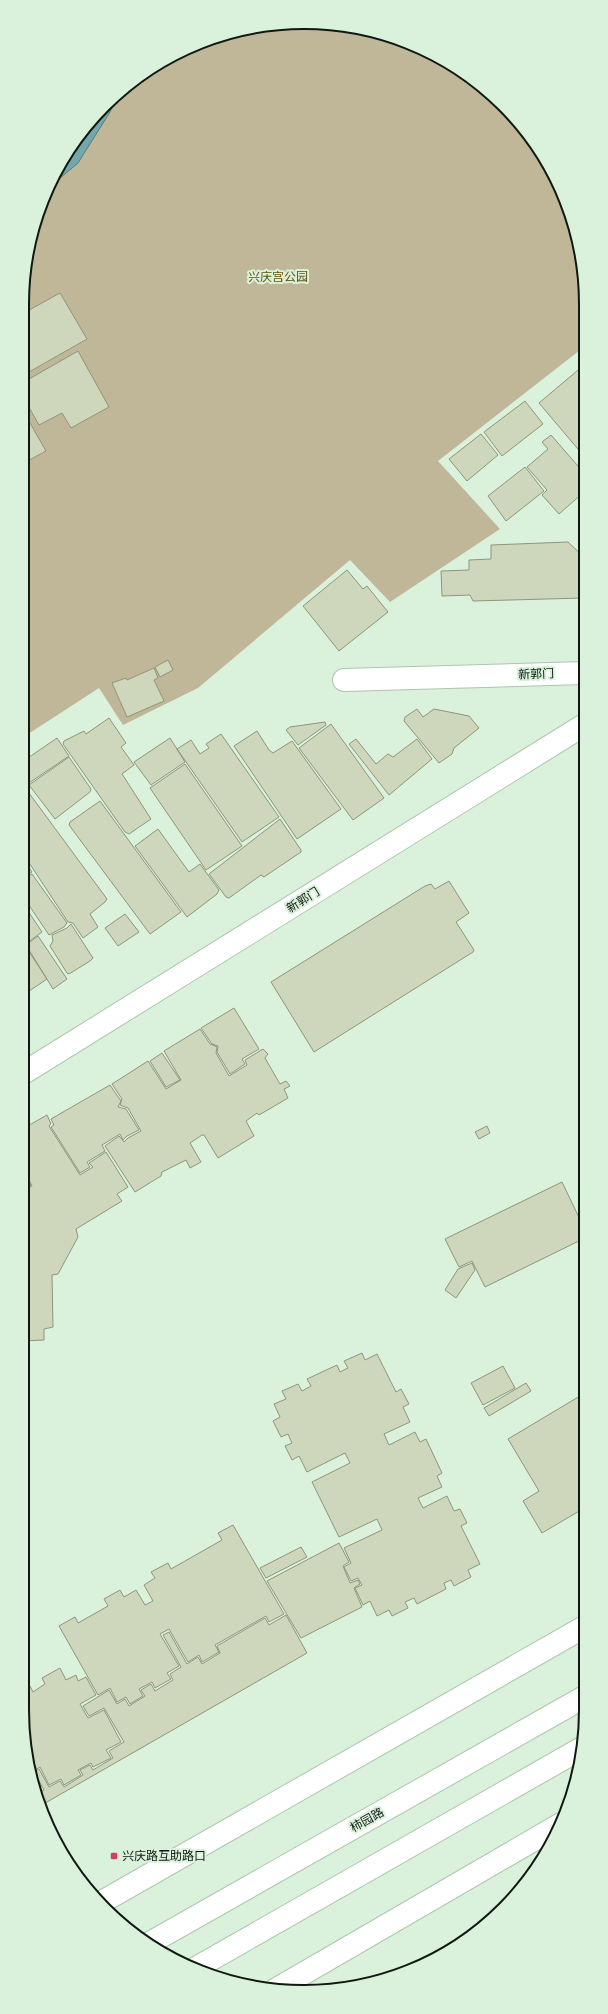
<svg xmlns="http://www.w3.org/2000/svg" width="608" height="2014" viewBox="0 0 608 2014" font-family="Ubuntu,'Noto Sans SC',sans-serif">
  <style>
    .green { fill: #c0b799 }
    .water { fill: #73a7ac; stroke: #557c7e }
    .building { fill: #ced7bb; stroke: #8e957b }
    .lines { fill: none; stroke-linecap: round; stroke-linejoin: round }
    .minor-casing { stroke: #aec5b0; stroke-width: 24 }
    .tertiary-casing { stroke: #aec5b0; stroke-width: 24 }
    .secondary-casing { stroke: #aec5b0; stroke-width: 24 }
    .minor { stroke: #fff; stroke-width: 22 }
    .tertiary { stroke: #fff; stroke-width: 22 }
    .secondary { stroke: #fff; stroke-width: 22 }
    .poi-dot { fill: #d04163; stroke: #daf2dc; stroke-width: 1.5 }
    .labels { text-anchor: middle; stroke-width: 4; stroke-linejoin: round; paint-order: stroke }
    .park-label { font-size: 12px; fill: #64520b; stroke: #daf2dc }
    .street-label { font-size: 12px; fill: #101911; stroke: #daf2dc }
    .poi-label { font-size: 12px; fill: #101911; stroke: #daf2dc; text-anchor: start }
    .rim { fill: none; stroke: #101911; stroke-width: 2 }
  </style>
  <rect width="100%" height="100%" fill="#daf2dc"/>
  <path class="green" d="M304,22L359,27L445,60L516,118L557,179L584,267V347L438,461L500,529L390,602L350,560L198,688L123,725L99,688L22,738V304L27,249L44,196L70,147L105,104L148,69L196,43L249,27Z"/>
  <path class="water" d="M118,94L110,112L78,163L47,189C67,153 85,120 118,94Z"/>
  <path class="building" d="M60,293L87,339L22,376V314Z
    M78,351L109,407L71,428L62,413L39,425L22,395V383Z
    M584,365V454L583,455L539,403Z
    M525,401L543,424L502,456L484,432Z
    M22,409L46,451L22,464Z
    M481,434L498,455L467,481L449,459Z
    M551,435L584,473V485L581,488L584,492L559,514L542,495L547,490L527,467L548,449L542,442Z
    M525,467L544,491L506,521L488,496Z
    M568,542L584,557V598L473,601L470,595L442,596L441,571L469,570V560L491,559V545Z
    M347,570L363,589L367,586L388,612L339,651L303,606Z
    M168,660L173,670L160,677L155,667Z
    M154,668L158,678L154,680L164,701L127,717L112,683L126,678L127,680Z
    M417,709L423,717L434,709L469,716L479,728L454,748L452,754L439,763L404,721L405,717Z
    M109,718L126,743L121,747L134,765L122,774L151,819L129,834L125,832L63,744L64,741L84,731L86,734Z
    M325,722L326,725L298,745L286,730L290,727Z
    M331,724L384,798L353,820L299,748Z
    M257,731L269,750L273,753L292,741L341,809L297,839L234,746Z
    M221,734L279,817L242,842L177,749L191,740L200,754L209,748L206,744Z
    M57,738L69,756L29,783L22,774V762Z
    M170,738L185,762L151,785L134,762Z
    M356,739L376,764L388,754L393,757L417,739L432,759L389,795L349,744Z
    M69,757L91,789L90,792L55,819L29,785Z
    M185,764L242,846L206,870L150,788Z
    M22,777L26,784L22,787Z
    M26,789L107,899L105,902L90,914L98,927L83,938L73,923L68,922L22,852V792Z
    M100,801L181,912L150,934L69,825L70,822Z
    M280,819L301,850V852L264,877L261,875L229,898L226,897L209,874Z
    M158,829L189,872L200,864L219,890L217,894L187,917L135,846Z
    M22,857L32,872L22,879Z
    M32,874L67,923L64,927L49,935L22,895V881Z
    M449,881L469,913L456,922L474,950L473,952L314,1052L271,982L425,886L431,884L435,889Z
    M22,902L42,932L27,943L22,938Z
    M125,914L139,932L118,946L105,928Z
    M71,924L93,958L90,961L69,974L67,973L50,946L53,941L52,935L67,928Z
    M38,936L67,979L53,989L26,945Z
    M22,941L47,979L22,996Z
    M234,1008L259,1049L242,1059L245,1064L230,1074L217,1052L218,1046L212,1044L201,1028Z
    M200,1029L210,1044L217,1047L216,1053L229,1076L247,1065L245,1060L263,1049L268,1054L265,1058L280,1084L286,1081L290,1086L284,1089L288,1098L259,1115L257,1113L246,1121L254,1136L241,1144L218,1158L204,1135H202L190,1143L201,1162L190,1168L186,1160L162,1172L161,1176L135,1192L105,1146L119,1136L124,1142L128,1138L141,1131L128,1108L120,1105L122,1099L112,1084L148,1061L166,1089L181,1080L164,1051Z
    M162,1053L180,1080L166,1087L150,1061Z
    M110,1085L121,1101L118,1107L126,1109L139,1130L127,1136L123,1140L120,1134L102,1145L105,1151L87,1162L90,1167L80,1173L51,1127L54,1125L51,1119Z
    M47,1115L51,1124L49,1126L80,1175L93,1167L89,1163L106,1152L128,1187L117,1194L122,1201L76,1229L78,1237L58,1274L52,1275L53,1327L44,1329V1340L22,1341V1190L32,1186L22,1166V1163L28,1160L22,1150V1138L28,1136L24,1128Z
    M487,1126L490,1133L479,1139L475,1132Z
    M22,1171L31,1185L23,1189L22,1188Z
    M562,1182L585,1230V1238L485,1287L472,1261L459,1267L445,1239Z
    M472,1263L475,1270L456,1298L445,1290L458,1269Z
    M362,1353L365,1360L377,1354L396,1392L401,1389L409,1404L403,1407L410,1422L384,1434L389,1445L415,1432L420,1442L426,1439L442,1473L437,1476L442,1487L418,1498L423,1508L447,1496L454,1511L460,1509L467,1523L461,1526L480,1564L468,1570L471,1577L454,1586L451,1580L444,1583L446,1589L417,1604L414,1598L405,1602L408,1608L392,1616L389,1610L377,1616L370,1601L363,1605L355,1588L362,1585L358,1578L351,1581L344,1567L351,1563L344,1548L382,1530L377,1519L339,1537L312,1482L350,1463L345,1453L307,1472L299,1456L292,1460L285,1446L292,1443L288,1434L281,1437L273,1421L280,1417L274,1404L286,1399L282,1391L298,1384L302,1391L311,1386L307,1379L337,1365L340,1372L348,1368L344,1361Z
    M503,1366L515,1388L483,1405L471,1383Z
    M526,1383L531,1391L489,1416L484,1408Z
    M585,1393L586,1507L542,1533L523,1501L539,1491L508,1439Z
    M233,1525L284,1614L269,1622L266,1616L215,1645L219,1652L202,1662L199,1655L188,1662L169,1629L160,1634L179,1666L167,1673L171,1679L155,1688L152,1682L139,1689L143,1696L130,1704L126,1697L117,1702L110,1688L98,1695L59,1626L75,1617L78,1623L108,1606L104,1599L120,1590L124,1597L136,1590L145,1605L153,1601L144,1585L155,1578L151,1572L168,1563L171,1569L222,1540L218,1533Z
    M339,1543L349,1562L343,1566L350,1583L358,1580L360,1584L354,1588L362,1607L301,1638L267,1581Z
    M301,1547L307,1557L266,1578L260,1568Z
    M286,1615L307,1653L40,1806L36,1794L44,1790L34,1772L39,1769L49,1787L60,1781L64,1787L83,1775L80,1770L90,1765L93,1770L113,1758L109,1751L124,1742L104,1708L89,1716L83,1706L109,1690L117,1704L125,1699L129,1706L145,1696L141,1690L151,1684L155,1691L173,1680L170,1674L181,1667L163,1635L169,1632L187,1664L198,1657L202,1664L220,1653L217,1646L265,1618L269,1625Z
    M60,1668L66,1680L76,1675L78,1681L86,1677L96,1695L80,1704L88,1718L104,1710L121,1742L106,1750L111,1758L93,1767L91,1763L78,1770L81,1775L64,1785L61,1779L49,1785L40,1767L32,1772L41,1790L36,1792L27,1765L22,1710V1690L30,1686L33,1692L45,1684L42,1678Z"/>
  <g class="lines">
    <g class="minor-casing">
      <path id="minor" d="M344,680L584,673
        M22,1074L584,725"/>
    </g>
    <g class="tertiary-casing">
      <path id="tertiary" d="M100,1903L586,1626
        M275,1990L561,1824"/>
    </g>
    <g class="secondary-casing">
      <path id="secondary" d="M148,1944L586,1696
        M196,1968L582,1748"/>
    </g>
    <use href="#minor" class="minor"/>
    <use href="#tertiary" class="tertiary"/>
    <use href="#secondary" class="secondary"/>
  </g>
  <rect class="poi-dot" x="110" y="1852" width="8" height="8" rx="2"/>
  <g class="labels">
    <g class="park-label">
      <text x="278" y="281">兴庆宫公园</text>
    </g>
    <g class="street-label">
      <text transform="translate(536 674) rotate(-2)" y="4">新郭门</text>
      <text transform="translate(303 900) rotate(-32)" y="4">新郭门</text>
      <text transform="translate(367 1820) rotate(-29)" y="4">柿园路</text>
    </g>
    <g class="poi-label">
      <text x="122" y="1860">兴庆路互助路口</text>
    </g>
  </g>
  <path d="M0 0H608V2014H0ZM304 29H304A275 275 0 0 1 579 304V1710A275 275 0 0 1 304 1985H304A275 275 0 0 1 29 1710V304A275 275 0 0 1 304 29Z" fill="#daf2dc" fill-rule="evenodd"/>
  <path class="rim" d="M304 29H304A275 275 0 0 1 579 304V1710A275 275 0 0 1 304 1985H304A275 275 0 0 1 29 1710V304A275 275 0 0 1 304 29Z"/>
</svg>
